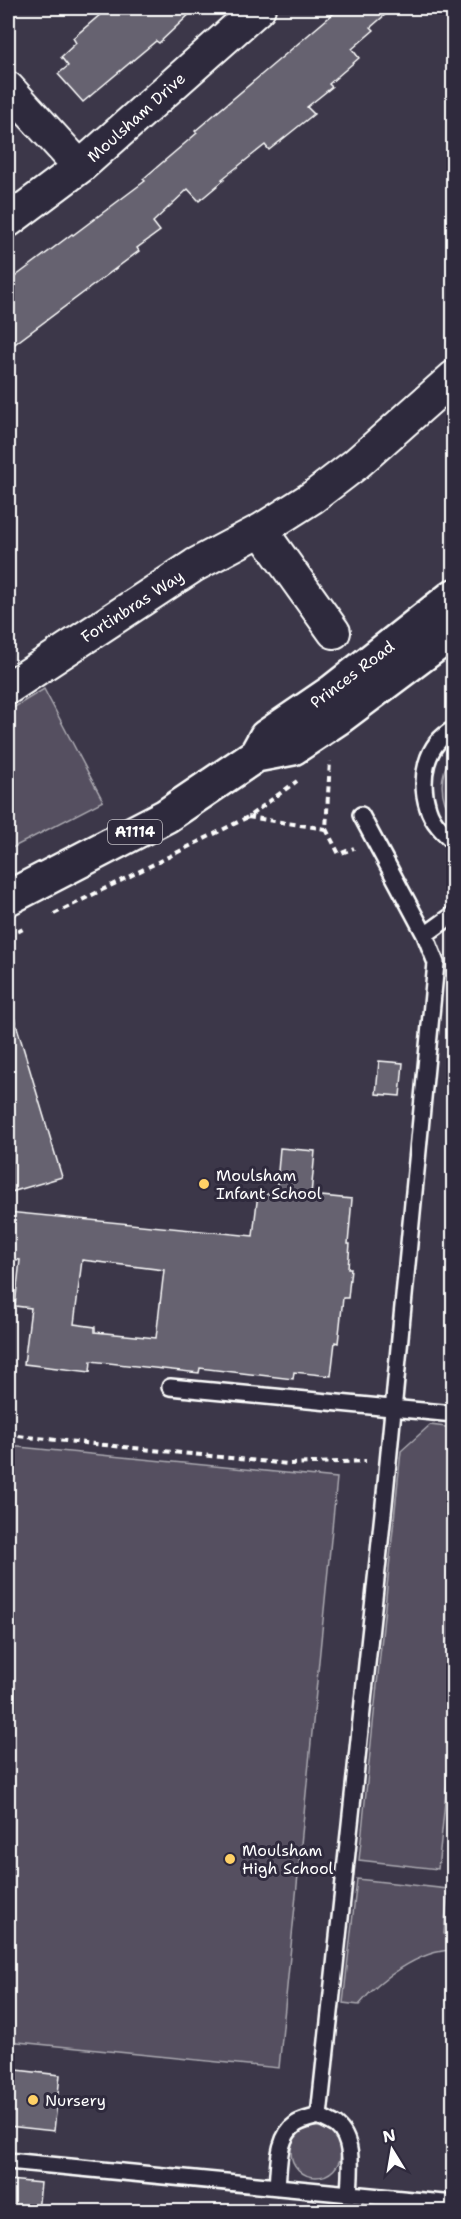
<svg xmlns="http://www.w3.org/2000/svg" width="461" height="2219" viewBox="0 0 461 2219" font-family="'Shantell Sans',sans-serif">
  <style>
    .grass { fill: #555060; stroke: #aaa8b0; stroke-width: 1.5 }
    .building { fill: #666270; stroke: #fff; stroke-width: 1.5; fill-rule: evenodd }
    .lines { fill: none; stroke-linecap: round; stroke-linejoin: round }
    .lane-casing { stroke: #fff; stroke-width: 20 }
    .street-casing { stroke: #fff; stroke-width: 36 }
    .primary-casing { stroke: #fff; stroke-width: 38 }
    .path { stroke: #fff; stroke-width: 4; stroke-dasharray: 6 4.5; stroke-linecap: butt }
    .lane { stroke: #2f2a3d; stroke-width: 15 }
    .street { stroke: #2f2a3d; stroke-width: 32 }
    .primary { stroke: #2f2a3d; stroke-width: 33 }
    .poi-dot { fill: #ffd166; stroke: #2f2a3d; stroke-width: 2 }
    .labels { text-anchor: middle; stroke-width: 6; stroke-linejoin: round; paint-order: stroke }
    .shield { fill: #2f2a3d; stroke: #c1bfc5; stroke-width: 1.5 }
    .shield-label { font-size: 15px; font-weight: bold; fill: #fff }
    .street-label { font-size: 16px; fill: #fff; stroke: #2f2a3d }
    .poi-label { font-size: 16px; fill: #fff; stroke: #2f2a3d; text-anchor: start }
  </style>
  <rect width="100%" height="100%" fill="#3c3749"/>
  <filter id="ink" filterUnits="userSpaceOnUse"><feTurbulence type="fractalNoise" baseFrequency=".0167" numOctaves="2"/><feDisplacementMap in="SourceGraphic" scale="12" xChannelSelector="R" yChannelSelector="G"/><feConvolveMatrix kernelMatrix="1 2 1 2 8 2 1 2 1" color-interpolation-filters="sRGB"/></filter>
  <g filter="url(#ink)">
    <path class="grass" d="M44,689L103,801L8,850V711Z
      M453,753V817C438,797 439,774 453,753Z
      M430,1425L454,1428V1754H450L438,1869L359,1860L401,1451Z
      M8,1446L337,1478L279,2068L8,2041Z
      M357,1879L448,1889L444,1934L454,1936L453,1950C420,1950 379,1980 359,2005L343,2003Z
      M291 2152a25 25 0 1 1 50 0a25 25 0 1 1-50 0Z"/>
    <path class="building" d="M108,8H196L159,43L156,41L83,102L58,74L68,66L61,57L76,43L73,38Z
      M340,8H393L371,27L374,30L352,49L359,58L329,84L332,87L307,107L314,114L269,150L265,145L222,179L224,180L199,201L188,189L153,222L160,231L137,248L139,251L8,349V282L72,234L73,235L145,181L143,179L197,133L195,131Z
      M14,1017L62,1177L8,1193V1018Z
      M379,1061L403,1063L400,1096L376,1094Z
      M280,1148L315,1151L311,1195L352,1199L348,1244H350L348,1268H351L348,1298H343L338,1343L335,1342L331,1376L294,1372L293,1379L200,1368L199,1373L91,1361L90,1372L24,1364L31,1308L15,1306L20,1260L8,1259V1212L253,1236L258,1193L276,1195ZM82,1260L164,1270L156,1338L95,1332V1327L74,1324Z
      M8,2069L60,2075L54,2131L8,2126Z
      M8,2180L41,2183L38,2211H8Z"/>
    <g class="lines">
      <g class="lane-casing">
        <path id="lane" d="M454,729C425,744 419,780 428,808C432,822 444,833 454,842
          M425,935L454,914
          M170,1387L454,1414
          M319,2116L384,1504L436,963L425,935L361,815
          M8,2161L454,2204
          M277,2187C279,2166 277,2137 296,2124C302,2120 312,2118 319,2116C324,2119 331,2122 336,2125C355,2140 350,2173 349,2194"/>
      </g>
      <g class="street-casing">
        <path id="street" d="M8,88L80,167
          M8,221L80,167L259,8
          M261,530L334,632
          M8,688L195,565L261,530L313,497L356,464L454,377"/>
      </g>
      <g class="primary-casing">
        <path id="primary" d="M256,755L266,737L332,692L454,596
          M8,898L166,816L256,755L293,748L338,718L454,631"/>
      </g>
      <path class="path" d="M248,817L326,829L330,761
        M326,829L339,854L354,848
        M54,914L248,817L297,781
        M8,937L23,929
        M8,1435L288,1464L366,1461"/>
      <use href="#lane" class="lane"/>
      <use href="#street" class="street"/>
      <use href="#primary" class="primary"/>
    </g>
  </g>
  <g class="poi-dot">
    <circle cx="204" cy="1184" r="6"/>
    <circle cx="230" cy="1859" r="6"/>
    <circle cx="33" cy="2100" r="6"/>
  </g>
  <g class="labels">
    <rect class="shield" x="108" y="820" width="54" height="24" rx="4.5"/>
    <g class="shield-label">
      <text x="135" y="837">A1114</text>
    </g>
    <g class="street-label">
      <text transform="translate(136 117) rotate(-42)" y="6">Moulsham Drive</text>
      <text transform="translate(132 606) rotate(-33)" y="6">Fortinbras Way</text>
      <text transform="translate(352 674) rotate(-37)" y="6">Princes Road</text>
    </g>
    <g class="poi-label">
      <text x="216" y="1181">Moulsham<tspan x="216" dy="18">Infant School</tspan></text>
      <text x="242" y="1856">Moulsham<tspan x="242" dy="18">High School</tspan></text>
      <text x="45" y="2106">Nursery</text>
    </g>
  </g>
  <rect width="461" height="2219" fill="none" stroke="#2f2a3d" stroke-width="30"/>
  <rect x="15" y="15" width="431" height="2189" fill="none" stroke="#fff" stroke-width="2" filter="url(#ink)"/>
  <g transform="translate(392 2150) rotate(349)" stroke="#2f2a3d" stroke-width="4.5" paint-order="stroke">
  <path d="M0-4.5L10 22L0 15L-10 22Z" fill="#ffffff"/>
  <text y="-9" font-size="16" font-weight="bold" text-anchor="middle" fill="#ffffff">N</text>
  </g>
</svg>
